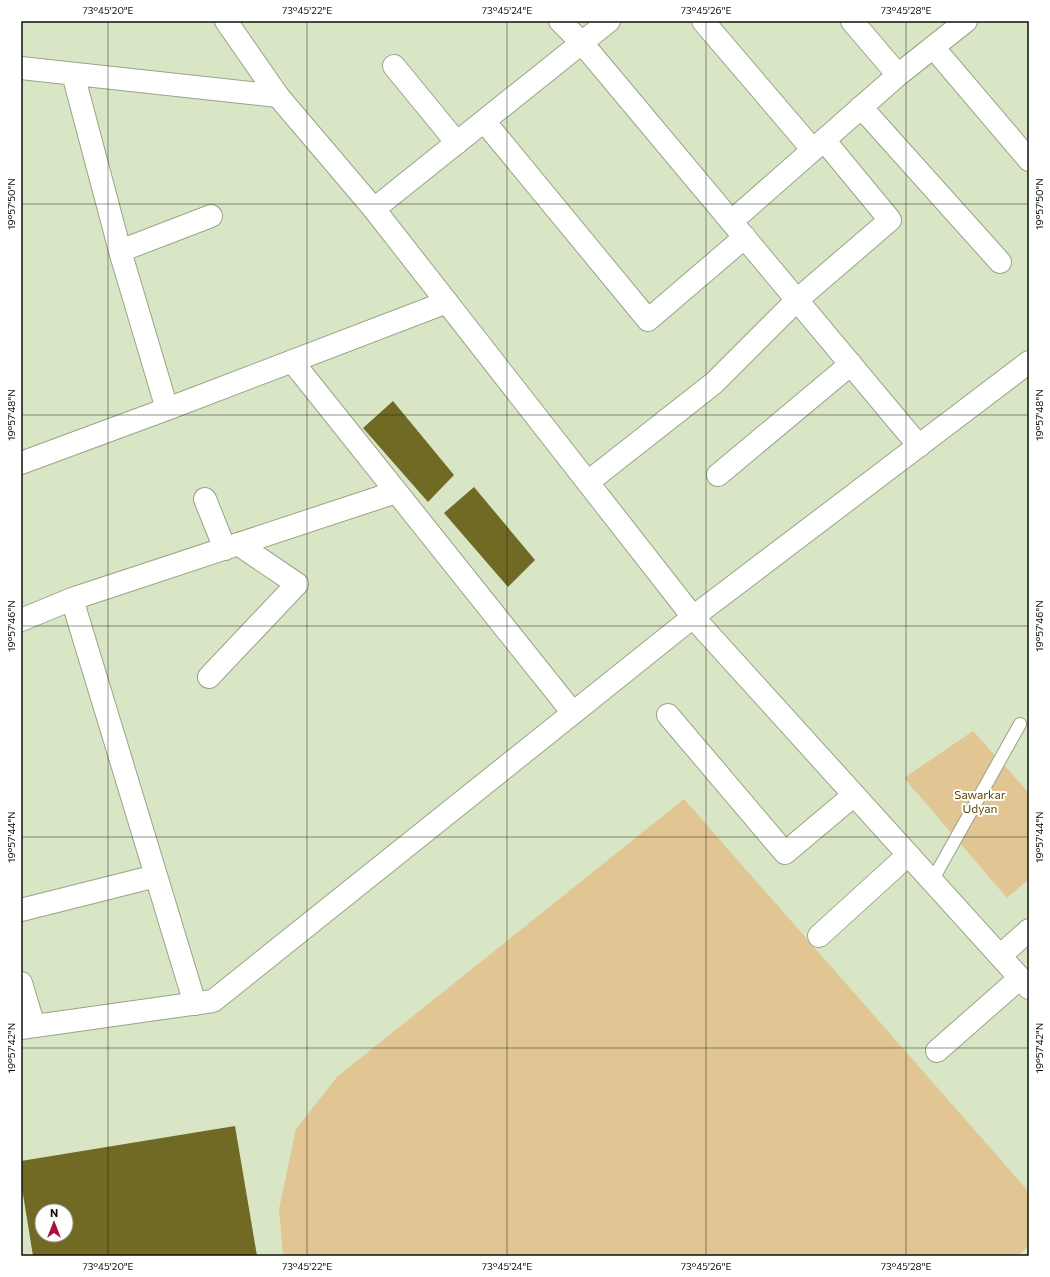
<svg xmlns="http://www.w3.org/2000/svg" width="1050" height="1277" viewBox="0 0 1050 1277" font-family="Commissioner,sans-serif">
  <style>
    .green { fill: #e1c593 }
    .building { fill: #716a24; fill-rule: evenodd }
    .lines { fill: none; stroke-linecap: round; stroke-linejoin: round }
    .service-casing { stroke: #99a487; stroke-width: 14 }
    .minor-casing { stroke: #99a487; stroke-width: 24 }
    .tertiary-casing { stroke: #99a487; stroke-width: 24 }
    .service { stroke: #fff; stroke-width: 12 }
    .minor { stroke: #fff; stroke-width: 22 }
    .tertiary { stroke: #fff; stroke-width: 22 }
    .ticks { fill: none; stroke: #0e1207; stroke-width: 1; stroke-opacity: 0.45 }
    .labels { text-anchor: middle; stroke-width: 4; stroke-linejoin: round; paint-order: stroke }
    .park-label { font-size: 12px; fill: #624500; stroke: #fff }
    .neatline { fill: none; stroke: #0e1207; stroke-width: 1.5 }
    .ticks-label { font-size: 10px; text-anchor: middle; fill: #0e1207 }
  </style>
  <rect width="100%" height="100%" fill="#d9e6c6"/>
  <path class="green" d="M973,731L1029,793V879L1007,898L904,778Z
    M684,799L1029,1192V1246L1017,1256H283L279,1209L296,1129L337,1077Z"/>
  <path class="building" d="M393,401L454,475L428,502L363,428Z
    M474,487L535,560L508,587L444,513Z
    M235,1126L257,1256H33L21,1182V1161ZM42,1211H66V1235H42Z"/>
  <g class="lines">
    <g class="service-casing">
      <path id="service" d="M932,881L1020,724"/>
    </g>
    <g class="minor-casing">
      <path id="minor" d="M560,21L582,43L919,446
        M703,21L813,150
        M933,47L1029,160
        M394,66L457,143
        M21,68L278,96
        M73,74L120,251L167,409
        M898,75L966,21
        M861,107L1000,262
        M484,121L648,320L745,237
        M374,209L609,21
        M732,221L898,75L852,21
        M120,251L211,216
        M292,361L573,713
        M21,463L167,409L447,302
        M718,475L851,364
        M588,482L714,383L797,300L890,220L824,140
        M205,499L225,549
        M72,599L195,1004
        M21,620L72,599L396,492
        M209,677L297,584L238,544
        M668,715L785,853L854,795
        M21,910L156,876
        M819,936L908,855
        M1000,956L1029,930
        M21,983L34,1026
        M937,1051L1020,978"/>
    </g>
    <g class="tertiary-casing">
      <path id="tertiary" d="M226,21L278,96L374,209L693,617L1029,988
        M21,1028L213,1001L693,617L1029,362"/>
    </g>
    <use href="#service" class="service"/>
    <use href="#minor" class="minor"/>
    <use href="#tertiary" class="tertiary"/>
  </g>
  <path class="ticks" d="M108,21V1256M307,21V1256M507,21V1256M706,21V1256M906,21V1256M21,204H1029M21,415H1029M21,626H1029M21,837H1029M21,1048H1029"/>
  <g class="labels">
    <g class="park-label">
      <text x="980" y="799">Sawarkar<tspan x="980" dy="14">Udyan</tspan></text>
    </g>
  </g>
  <rect width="1050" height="1277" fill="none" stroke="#ffffff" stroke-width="44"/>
  <g transform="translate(54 1223)"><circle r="19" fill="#ffffff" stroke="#9fa09c"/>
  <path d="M0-3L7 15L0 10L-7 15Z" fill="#a91136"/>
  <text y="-6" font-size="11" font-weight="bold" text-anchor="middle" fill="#0e1207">N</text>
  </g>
  <rect x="22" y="22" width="1006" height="1233" class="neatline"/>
  <g class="ticks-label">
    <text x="108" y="14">73°45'20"E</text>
    <text x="307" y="14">73°45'22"E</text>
    <text x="507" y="14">73°45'24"E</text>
    <text x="706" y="14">73°45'26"E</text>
    <text x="906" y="14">73°45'28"E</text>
    <text transform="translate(11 204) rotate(-90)" y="4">19°57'50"N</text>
    <text transform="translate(1039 204) rotate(-90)" y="4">19°57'50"N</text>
    <text transform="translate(11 415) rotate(-90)" y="4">19°57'48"N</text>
    <text transform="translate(1039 415) rotate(-90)" y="4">19°57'48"N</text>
    <text transform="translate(11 626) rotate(-90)" y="4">19°57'46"N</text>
    <text transform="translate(1039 626) rotate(-90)" y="4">19°57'46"N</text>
    <text transform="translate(11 837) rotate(-90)" y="4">19°57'44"N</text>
    <text transform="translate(1039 837) rotate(-90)" y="4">19°57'44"N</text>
    <text transform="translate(11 1048) rotate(-90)" y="4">19°57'42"N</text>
    <text transform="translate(1039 1048) rotate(-90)" y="4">19°57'42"N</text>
    <text x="108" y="1270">73°45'20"E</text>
    <text x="307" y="1270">73°45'22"E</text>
    <text x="507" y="1270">73°45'24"E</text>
    <text x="706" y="1270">73°45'26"E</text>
    <text x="906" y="1270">73°45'28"E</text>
  </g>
</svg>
